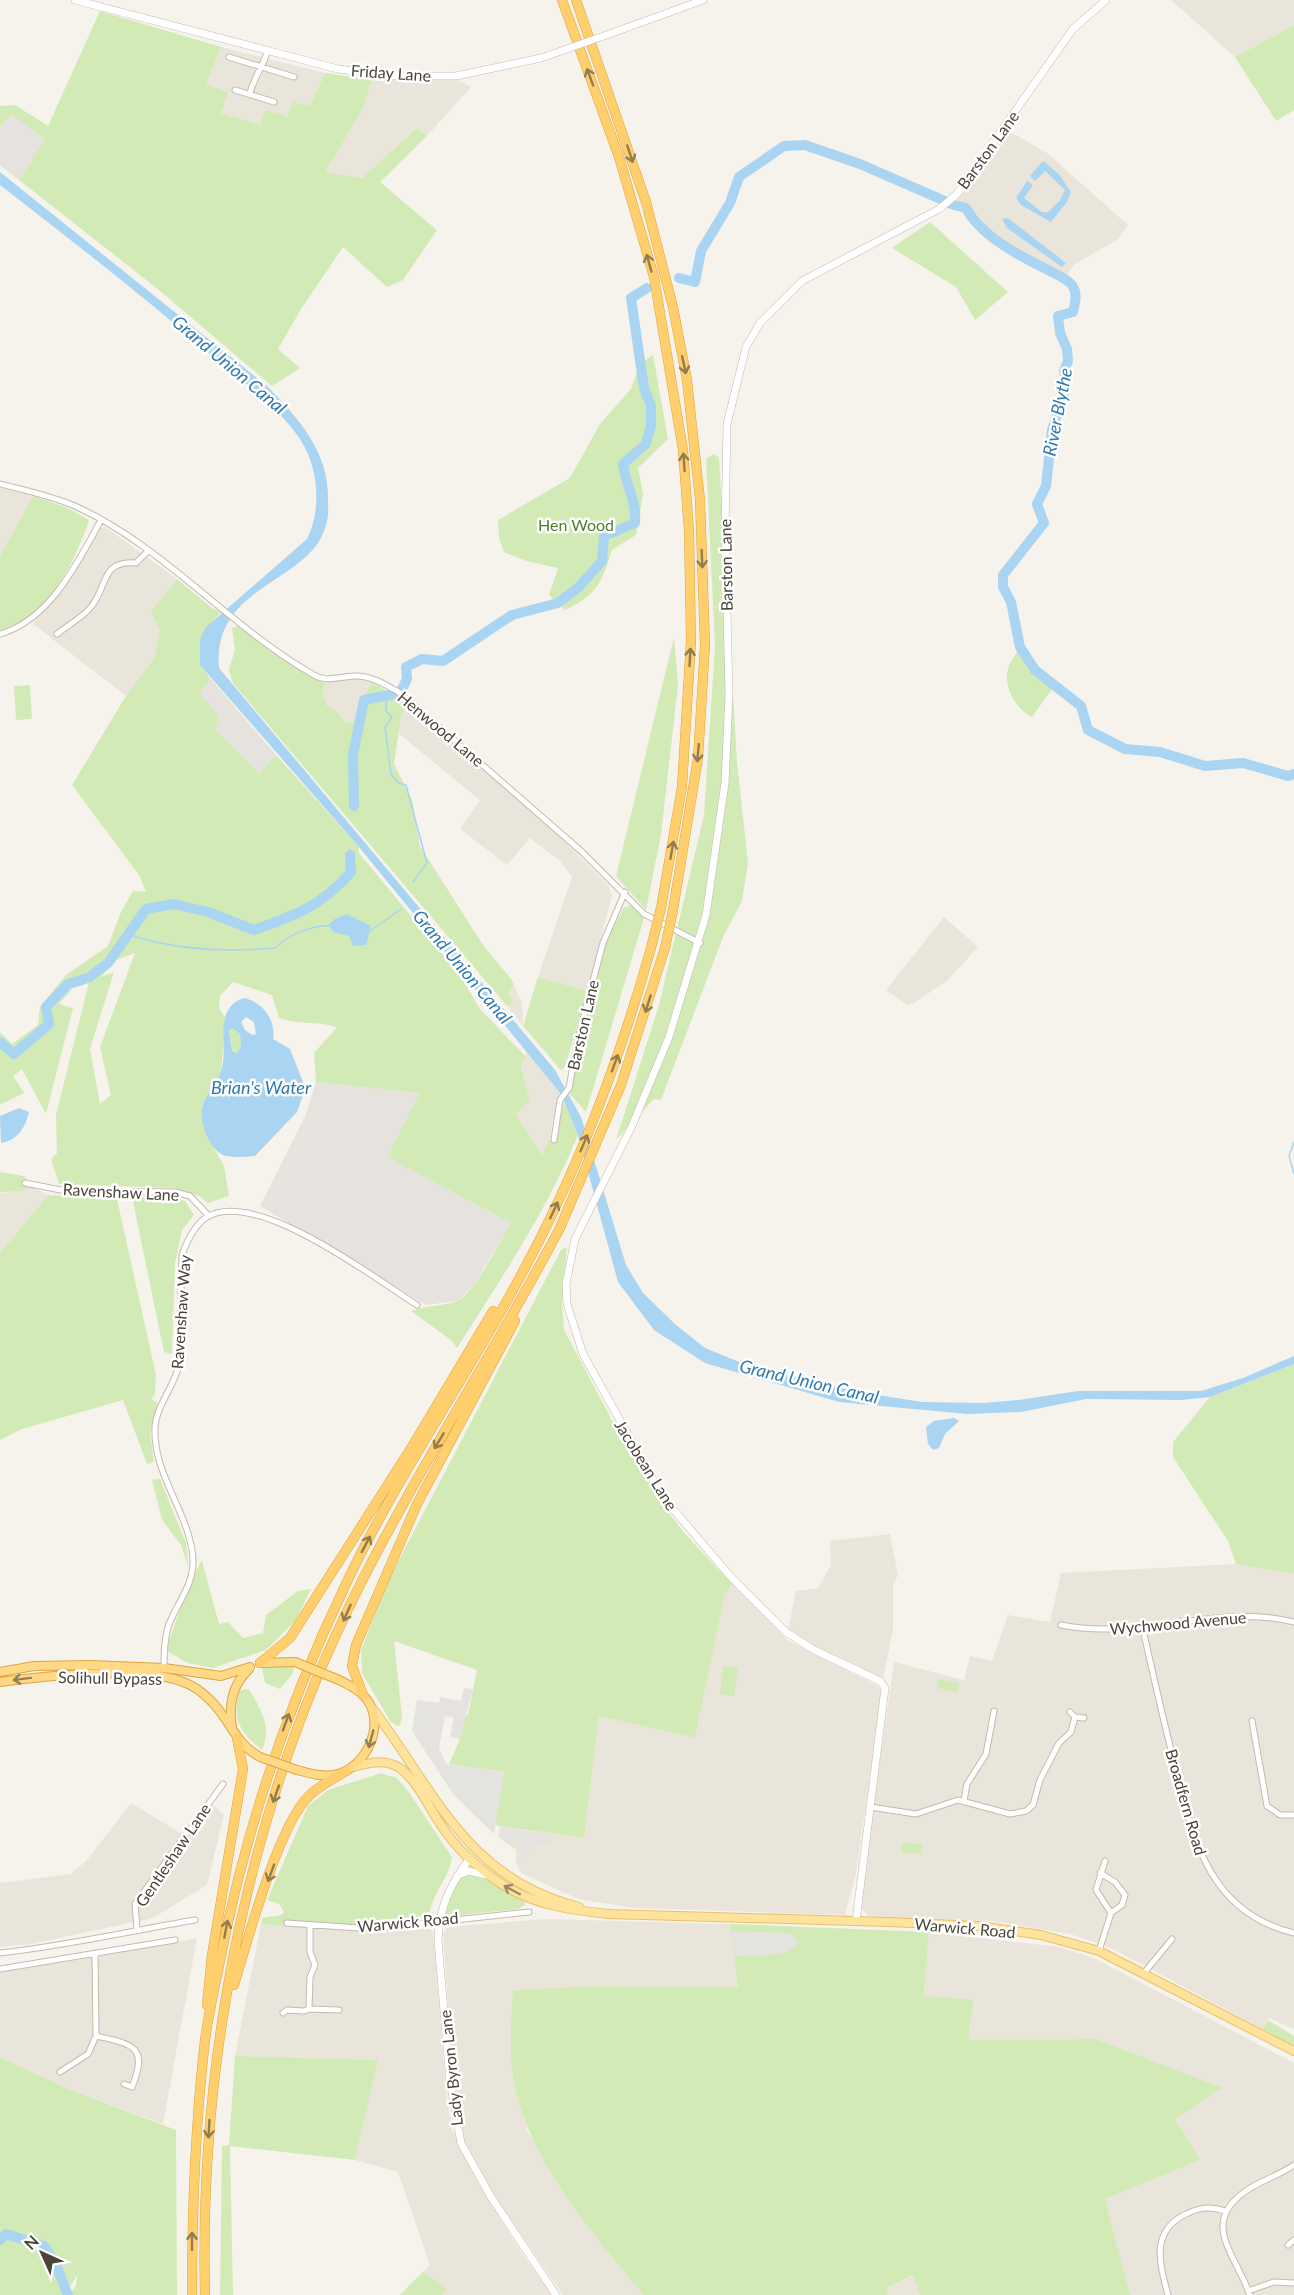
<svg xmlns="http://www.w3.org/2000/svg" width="1294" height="2295" viewBox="0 0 1294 2295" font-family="Lato,sans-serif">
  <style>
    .residential { fill: #eae5da }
    .industrial { fill: #e6e2dd }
    .green { fill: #d2eab5; fill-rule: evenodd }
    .parking { fill: #e5e3e0 }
    .water { fill: #a9d4f2; fill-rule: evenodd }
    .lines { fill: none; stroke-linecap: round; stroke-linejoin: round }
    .stream { stroke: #a9d4f2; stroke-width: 1.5 }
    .river { stroke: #a9d4f2; stroke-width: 10 }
    .minor-casing { stroke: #c2bbae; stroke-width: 7 }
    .tertiary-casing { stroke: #c2bbae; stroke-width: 8 }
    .primary-casing { stroke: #e6c16a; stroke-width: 10 }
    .trunk-casing { stroke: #e0a43c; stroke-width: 10 }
    .motorway-casing { stroke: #e0a43c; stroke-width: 10 }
    .minor { stroke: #fff; stroke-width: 5 }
    .tertiary { stroke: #fff; stroke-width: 7 }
    .primary { stroke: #ffe39c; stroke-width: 8 }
    .trunk { stroke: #ffd985; stroke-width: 8 }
    .motorway { stroke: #ffcf6e; stroke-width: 9 }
    .tertiary-bridge-casing { stroke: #c2bbae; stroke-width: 8; stroke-linecap: butt }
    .trunk-bridge-casing { stroke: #e0a43c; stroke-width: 10; stroke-linecap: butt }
    .motorway-bridge-casing { stroke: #e0a43c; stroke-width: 10; stroke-linecap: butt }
    .tertiary-bridge { stroke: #fff; stroke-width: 7 }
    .trunk-bridge { stroke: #ffd985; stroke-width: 8 }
    .motorway-bridge { stroke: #ffcf6e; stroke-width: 9 }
    .oneway { stroke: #937c4e }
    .oneway2 { stroke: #938057 }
    .oneway3 { stroke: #9c8c66 }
    .labels { text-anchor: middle; stroke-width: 5; stroke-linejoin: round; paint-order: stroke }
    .street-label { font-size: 16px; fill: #4b4439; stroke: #fff }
    .park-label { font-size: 16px; fill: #4a7f2a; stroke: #fff }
    .water-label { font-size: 18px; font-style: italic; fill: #2e7ab2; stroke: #fff }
  </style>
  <rect width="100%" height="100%" fill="#f6f3ec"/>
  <path class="residential" d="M1171,0H1294V25L1235,57Z
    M221,47L325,73L310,107L260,125L221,113L206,85Z
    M372,80H458L471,87L427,136L417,128L362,178L324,172L363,108Z
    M1009,131L1047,153L1128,225L1118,239L1075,264L1064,278L1041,267L984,230L971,218L966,208L954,205Z
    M0,488L33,496L0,556Z
    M105,527L177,579L151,611L160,632L154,658L126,696L33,624L99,528Z
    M353,678L372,682L357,709L355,723L346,722L336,711L327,706L322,692L325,682Z
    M407,703L559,836L608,885L612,896L587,991L538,977L572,877L560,861L530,838L507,865L460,829L480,800L399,734L401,717Z
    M944,917L978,947L948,980L913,1004L907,1005L886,990Z
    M514,985L522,1003L523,1026L507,1006L514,1003L508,992Z
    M526,1050L561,1094L556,1105L550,1139L543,1156L514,1114L530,1101L521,1065L526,1057Z
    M30,1186L48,1195L0,1253V1192L7,1193Z
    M890,1534L898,1575L893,1585V1629L883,1680L815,1648L788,1631L796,1591L818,1588L831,1565L830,1541Z
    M1236,1564L1294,1574V2029L1269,2018L1263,2029L1111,1948L1070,1934L992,1921L869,1916L862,1909L864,1873L894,1662L964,1680L970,1656L992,1661L1008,1615L1050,1622L1061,1573Z
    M732,1584L787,1640L878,1686L882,1692L856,1873L845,1915L635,1908L578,1899L521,1873L516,1863V1850L498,1837L500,1826L584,1838L599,1716L695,1738L725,1594Z
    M131,1803L187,1837L211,1803L224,1815L207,1885L153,1918L31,1944L0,1947V1883L71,1874L87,1860Z
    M545,1919L730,1924L738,1987L590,1986L513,1990L527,2130L574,2207L643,2295H563L486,2184L463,2137L455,2102L443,1934L447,1928L460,1926Z
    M261,1924L372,1932L428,1928L433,1931L447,2100L452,2129L479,2185L525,2258L552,2295H400L430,2265L398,2172L355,2160L378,2060L235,2056Z
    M929,1932L1059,1947L1096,1959L1294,2063V2295H1130L1105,2199L1200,2160L1175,2119L1221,2089L1096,2039L967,2041L924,1997Z
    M197,1938L163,2124L64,2087L0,2057V1971L84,1959Z
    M914,2275L920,2295H888L887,2288Z"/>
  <path class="industrial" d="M11,114L45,139L19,180L0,165V128Z
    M210,678L276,755L259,773L215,729L198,693Z
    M316,1082L421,1093L387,1157L511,1223L474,1285L457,1301L426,1305L260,1206L306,1114Z"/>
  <path class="green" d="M100,11L221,47L206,85L228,92L221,113L260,125L265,110L288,116L293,102L310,106L325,73L372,80L363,108L325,172L362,178L417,128L427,136L380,182L437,230L403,280L387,287L343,247L301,309L278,349L300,368L272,386L159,290L19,180L45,139L11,114L0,128V106L15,105L48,126Z
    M1294,25V110L1276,121L1235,57Z
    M930,222L1008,292L975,320L956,287L892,248Z
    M653,355L668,439L638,468L643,494L636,535L612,550C602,582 597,595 565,610L549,595L558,568L526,561L504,552L499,538L498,520L570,478L600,424L631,389L640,364Z
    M713,454L719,457L737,762L748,863L742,901L723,937L661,1100L654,1099L616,1140L659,1005L704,815L715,646L706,459Z
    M33,496L68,508L89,520C75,563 47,618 0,630V556Z
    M177,579L212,608L221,612C201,633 191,653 210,678L199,693L219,716L215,729L259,773L276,755L359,847L358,852L459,974L480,1009L526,1057L521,1065L530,1101L515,1114L542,1155L550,1139L556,1140L564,1101L578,1135C547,1210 501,1279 457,1348L451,1340L411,1311C425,1305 447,1306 457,1301C477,1291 499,1242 511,1223L387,1157L420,1093L316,1082L314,1053L337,1027C317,1021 299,1025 279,1018L272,995L233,982L220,996L219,1008L225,1017L221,1073L202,1108L208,1137L224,1166L229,1196L208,1203L201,1197L175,1188L59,1184L51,1159L57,1153L56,1115L89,982L72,989L59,1004L73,1008L46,1114L22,1069L13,1076L24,1093L0,1105V1032L12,1044L38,1025L40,1007L66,975L108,946L121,912L133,891L146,892L139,875L72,785L126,696L154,658L160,632L151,611ZM135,953L100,1047L111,1095L100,1104L90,1049L114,972L101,977L116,960Z
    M238,626L266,647L325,682L322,692L327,706L336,711L346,722L355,723L357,709L372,682L407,703L401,717L394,764L412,800L420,846L483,945L511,979L514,985L508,992L514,1003L507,1006L232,682L229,669L235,650L232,628Z
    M674,637L678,685L661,834L646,910L616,876Z
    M1020,647L1035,670L1055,685L1032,717C1016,709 1003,687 1008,669C1010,661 1016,654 1020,647Z
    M30,685L32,719L16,720L14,686Z
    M631,906L644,918L586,1112L569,1093L605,944L624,907Z
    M538,977L587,991L565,1067L561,1070L523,1026Z
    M232,1028L240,1034L241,1046L237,1053L232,1051L229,1031Z
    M0,1172L24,1176L30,1186L21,1191L0,1192Z
    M48,1195L117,1199L156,1375L155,1395L151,1399L158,1403L150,1433L154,1462L147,1464L123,1400L22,1429L0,1440V1253Z
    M132,1197H173L185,1201L194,1215L182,1230L175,1263L172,1354L164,1352Z
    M567,1247L562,1304L564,1330L622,1439L659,1500L686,1535L732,1584L725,1594L695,1738L599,1716L584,1838L495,1825L504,1772L449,1764L460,1739L465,1715H468L477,1670L394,1641L402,1716L400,1725L397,1726L390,1721L362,1673L361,1650L389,1579L561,1250Z
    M1294,1364V1574L1236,1564L1228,1541L1173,1457V1442L1210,1397Z
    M160,1479L186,1543L188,1566L181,1545L162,1520L152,1480Z
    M202,1561L219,1624L228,1622L243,1638L263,1633L266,1615L298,1591L311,1589L295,1621L266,1650L213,1668L188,1663L167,1651C167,1641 197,1564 202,1561Z
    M273,1663L294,1666L292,1675L280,1689L265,1683L262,1668Z
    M723,1666L738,1667L734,1696L720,1694Z
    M939,1679L959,1683L957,1692L937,1688Z
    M249,1689C261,1710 272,1726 262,1750C239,1732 233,1720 239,1690Z
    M381,1773L397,1778L408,1791L452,1857C450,1877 433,1892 430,1912C399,1934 326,1922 288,1921L284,1926L261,1924L262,1918L281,1915L284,1912L279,1904L267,1900L308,1806L328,1790Z
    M902,1843L922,1844L921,1854L901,1853Z
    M470,1874L487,1879L524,1902L525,1905L518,1909L443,1917C448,1899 450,1879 470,1874Z
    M730,1924L929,1932L924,1996L973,2000L968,2040L1096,2039L1222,2088L1175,2119L1200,2160L1105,2199L1130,2295H920L913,2275L887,2288L888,2295H643C590,2228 522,2156 512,2067C509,2042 512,2015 513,1990L590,1986L738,1987Z
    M1268,2020L1294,2036V2046L1263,2029Z
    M235,2056L378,2060L355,2160L230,2146L233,2295H220L222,2146L229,2145Z
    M0,2057L64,2087L176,2130L177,2295H67L75,2288L78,2274L65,2295H0Z
    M423,2272L447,2289L442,2295H400Z"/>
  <path class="parking" d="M464,1688L473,1689L460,1739L450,1737L454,1718L445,1716L439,1748L446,1764L504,1772L494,1834L453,1794L412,1731L417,1700L439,1703L440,1697L461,1701Z
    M504,1829L553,1835L551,1845L530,1843L526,1865L521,1862L520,1842L513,1840L511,1846L501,1838Z
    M731,1931L789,1933L796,1938L798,1945L787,1952L771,1955L734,1956Z"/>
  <path class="water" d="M1043,161L1059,174L1071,192L1067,202L1051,222L1021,205L1016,198L1027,181L1033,185L1024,198L1042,212H1048L1060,200L1065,190L1045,171L1035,181L1030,176Z
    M0,172L268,387C299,419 328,451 328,497C328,506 329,516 326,525C311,584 212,583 219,668L555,1070L581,1117L626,1265L643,1293L676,1325L705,1348L749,1366L853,1391L922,1402L984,1403L1019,1400L1078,1391H1201L1243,1378L1294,1356V1364L1210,1397L1181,1400L1086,1399L1021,1412L967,1414L839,1402L705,1363L654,1330L618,1282L578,1135L561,1094L359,847L200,665V640L205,628L307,539C319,515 319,484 310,459C297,420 241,380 210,354C142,295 71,240 0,185Z
    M1008,218L1066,263L1062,267L1007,228L1002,219Z
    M347,914L371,926L366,945L353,946L349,936L333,932L329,924L335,919Z
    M244,998C263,1002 276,1020 273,1039L290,1049L303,1082V1095L297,1112L255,1156C247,1157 230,1158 223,1155C208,1147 198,1120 203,1105C208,1090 221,1080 223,1063C226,1041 215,1007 244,998ZM246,1017L254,1022L256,1034L252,1035L245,1030L241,1022ZM232,1028L240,1034L241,1046L237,1053L232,1051L229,1031Z
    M19,1108L29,1112C25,1128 18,1140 1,1143L0,1116Z
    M954,1418L959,1421L945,1434L939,1448L933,1450L928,1444L926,1427L934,1421Z"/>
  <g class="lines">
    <path class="stream" d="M386,697V711L392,717L385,727L391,774L399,783L406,785L427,863L413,882
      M370,931L401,909
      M128,934C173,950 228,952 275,948C288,935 313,924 332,926
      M1294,1142L1289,1156L1294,1174"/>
    <path class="river" d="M679,278L695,282L701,251L730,203L739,177L784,146L805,145L860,164L954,205L966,208C980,235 1018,255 1044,268C1053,273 1065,277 1072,285C1078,293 1075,304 1073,312L1058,316L1060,333L1067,349L1068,361L1064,371L1066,388L1052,430L1046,486L1037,504L1044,523L1003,575V587L1011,602L1020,647L1035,670L1081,706L1088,730L1125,749L1160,752L1205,766L1243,763L1288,776L1294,774
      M354,806L353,755L364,700L400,693L407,679L406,667L422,659L443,661L512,615L558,603L579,587L602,561L604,536L635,523C637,503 626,485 623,464L646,444L651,425V406L644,388L631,298L647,288
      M0,1042L14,1054L49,1024L46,1007L68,984L88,978L108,963L146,909L174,904L208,912L254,930C294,916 322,906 351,872L350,855
      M0,2240L6,2234L44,2246L56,2265L68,2295"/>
    <g class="minor-casing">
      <path id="minor" d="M229,57L294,77
        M235,90L274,102
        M250,93C254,77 263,67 267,52
        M0,484C25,490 51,496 75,506C164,546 229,627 314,675C326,682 340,677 354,676C371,675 386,685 400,693L581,851L644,914L700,943
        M0,634C50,620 78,562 101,520
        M57,634C68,625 82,618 91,607C108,587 100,560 136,563L148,551
        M554,1140L560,1100L569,1088L578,1038L603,943L625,892
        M25,1183L66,1191L175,1192L190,1196L209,1216
        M1061,1625C1138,1641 1217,1603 1294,1622
        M1142,1625C1152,1670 1162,1714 1173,1758C1192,1834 1206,1912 1294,1933
        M164,1668C164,1654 164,1641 168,1627C176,1604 194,1586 193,1559C190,1513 153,1476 155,1428C156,1406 174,1387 179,1365L182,1255C187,1241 194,1225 207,1217C257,1188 374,1278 417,1305
        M1075,1717L1084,1718
        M1252,1721L1267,1806L1280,1815H1294
        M964,1801L967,1784L986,1754L994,1711
        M870,1807L916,1814L958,1800L1010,1814L1026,1811L1033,1805L1040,1780L1059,1743L1071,1732L1075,1717L1070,1712
        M1100,1873L1115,1882L1125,1895L1122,1905L1111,1913
        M287,1923L373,1929L529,1912
        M137,1929L135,1904L223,1784
        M1099,1951L1111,1913L1096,1890L1105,1861
        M0,1953C66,1946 130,1931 195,1920
        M95,1955L96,2036C132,2044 149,2046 132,2087L124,2084
        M0,1969L175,1940
        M1144,1973L1172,1939
        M309,2009L339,2010
        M283,2013L287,2010L304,2011L309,2009L310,1977L315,1965L310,1952V1926
        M60,2072L88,2054L96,2036
        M1288,2245L1294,2240
        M1248,2291L1274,2282L1294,2283
        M1168,2295C1159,2264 1151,2232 1184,2215C1200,2207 1209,2206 1225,2211
        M1250,2295C1234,2251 1197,2220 1252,2187C1266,2179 1281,2174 1294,2165"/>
    </g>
    <g class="tertiary-casing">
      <path id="tertiary" d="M75,0L338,69L396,76H456L541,58
        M615,32L703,0
        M470,1858C450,1885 439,1907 438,1941L450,2081L461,2143L491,2197L556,2295
        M457,1876L468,1871L486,1875
        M856,1921L885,1688L880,1681L814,1650L786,1632L730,1576L662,1496L583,1354L567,1304L566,1284L575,1239L632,1126L669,1037L706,915L725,783L729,694L725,531L727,424L746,347L760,323L802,281L939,209L956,195L1073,29L1106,0"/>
    </g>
    <g class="primary-casing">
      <path id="primary" d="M372,1708C436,1792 465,1878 579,1907
        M353,1767C369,1763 386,1758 401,1769C418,1782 429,1808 441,1825C455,1847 478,1868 500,1883C533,1905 570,1910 609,1914L889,1922L980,1926L1041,1935L1099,1951L1294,2051"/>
    </g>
    <g class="trunk-casing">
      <path id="trunk" d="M260,1663L295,1662
        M0,1672L34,1666L91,1665L164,1668L221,1676L250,1667
        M0,1682C44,1676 143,1666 183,1682C192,1685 202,1692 209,1699C230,1718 233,1742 260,1757
        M232,1728C229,1705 231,1686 249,1669
        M297,1770C309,1773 321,1777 334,1775C367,1769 389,1721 363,1695C356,1688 347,1684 339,1680"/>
    </g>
    <g class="motorway-casing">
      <path id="motorway" d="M562,0L619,157L654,277L683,450L689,531L691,641L682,787L661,908
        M576,0L646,202L673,307L687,380L700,500L705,645L698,758L673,910
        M559,1230L621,1085L665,948
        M260,1663L290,1638L410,1450L493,1311
        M363,1695L352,1666L356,1645L417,1504L515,1321
        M234,1985C247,1942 278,1827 308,1797C318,1786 333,1779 346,1771
        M207,2005L212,1955L243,1769L237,1738
        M192,2295C192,2213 195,2131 204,2049C207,2018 215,1987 221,1956C246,1827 288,1705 345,1586C395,1479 464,1382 520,1277C577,1173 619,1062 651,948
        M205,2295C199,2053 249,1804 359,1587C421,1464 497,1348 561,1226"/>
    </g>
    <use href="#minor" class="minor"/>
    <use href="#tertiary" class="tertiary"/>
    <use href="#primary" class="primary"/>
    <use href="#trunk" class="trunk"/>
    <use href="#motorway" class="motorway"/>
    <g class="tertiary-bridge-casing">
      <path id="tertiary-bridge" d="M541,58L615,32"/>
    </g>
    <g class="trunk-bridge-casing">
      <path id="trunk-bridge" d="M295,1662L339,1680
        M260,1757L297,1770"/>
    </g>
    <g class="motorway-bridge-casing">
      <path id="motorway-bridge" d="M651,948L661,908
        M665,948L673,910"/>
    </g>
    <use href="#tertiary-bridge" class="tertiary-bridge"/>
    <use href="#trunk-bridge" class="trunk-bridge"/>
    <use href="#motorway-bridge" class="motorway-bridge"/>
  </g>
  <defs><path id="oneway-shaft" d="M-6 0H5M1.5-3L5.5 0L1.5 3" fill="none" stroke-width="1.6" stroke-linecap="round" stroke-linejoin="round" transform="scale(1.5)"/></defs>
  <g class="oneway">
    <use href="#oneway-shaft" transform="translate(590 77) rotate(-110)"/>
    <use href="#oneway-shaft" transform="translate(630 154) rotate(72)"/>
    <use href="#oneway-shaft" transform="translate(649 263) rotate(-106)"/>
    <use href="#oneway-shaft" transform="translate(684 365) rotate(78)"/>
    <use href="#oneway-shaft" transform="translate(684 462) rotate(-94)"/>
    <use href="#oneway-shaft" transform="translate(702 559) rotate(88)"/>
    <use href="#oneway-shaft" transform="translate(690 657) rotate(-87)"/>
    <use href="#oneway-shaft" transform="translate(698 753) rotate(95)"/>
    <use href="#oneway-shaft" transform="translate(672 850) rotate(-80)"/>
    <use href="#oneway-shaft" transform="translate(648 1004) rotate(107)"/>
    <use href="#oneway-shaft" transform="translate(615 1063) rotate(-70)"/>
    <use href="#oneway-shaft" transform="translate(584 1143) rotate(-67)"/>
    <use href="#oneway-shaft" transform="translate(554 1210) rotate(-65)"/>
    <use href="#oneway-shaft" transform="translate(439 1441) rotate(121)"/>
    <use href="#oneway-shaft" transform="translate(366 1544) rotate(-62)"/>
    <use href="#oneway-shaft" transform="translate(347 1613) rotate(114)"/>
    <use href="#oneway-shaft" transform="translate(286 1722) rotate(-70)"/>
    <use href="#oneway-shaft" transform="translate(276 1794) rotate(109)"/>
    <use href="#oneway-shaft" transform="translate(271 1873) rotate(110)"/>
    <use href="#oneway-shaft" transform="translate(226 1929) rotate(-79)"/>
    <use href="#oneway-shaft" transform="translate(209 2129) rotate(93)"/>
    <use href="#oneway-shaft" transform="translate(192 2241) rotate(-90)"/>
  </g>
  <g class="oneway2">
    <use href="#oneway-shaft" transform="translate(22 1679) rotate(173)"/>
    <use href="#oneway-shaft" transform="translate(371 1739) rotate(105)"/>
  </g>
  <use class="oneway3" href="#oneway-shaft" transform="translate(512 1890) rotate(-152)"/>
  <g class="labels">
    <g class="street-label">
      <text transform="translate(391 73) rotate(4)" y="6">Friday Lane</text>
      <text transform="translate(988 150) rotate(-54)" y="6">Barston Lane</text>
      <text transform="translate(726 565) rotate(-91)" y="6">Barston Lane</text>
      <text transform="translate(441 729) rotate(40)" y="6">Henwood Lane</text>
      <text transform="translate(583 1025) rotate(-77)" y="6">Barston Lane</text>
      <text transform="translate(121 1192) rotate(3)" y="6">Ravenshaw Lane</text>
      <text transform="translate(181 1312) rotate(-86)" y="6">Ravenshaw Way</text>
      <text transform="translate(646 1465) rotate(58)" y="6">Jacobean Lane</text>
      <text transform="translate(1178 1623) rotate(-5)" y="6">Wychwood Avenue</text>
      <text transform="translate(110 1678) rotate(1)" y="6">Solihull Bypass</text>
      <text transform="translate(1186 1802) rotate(74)" y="6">Broadfern Road</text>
      <text transform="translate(173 1855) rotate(-56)" y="6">Gentleshaw Lane</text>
      <text transform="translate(408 1922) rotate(-5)" y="6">Warwick Road</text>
      <text transform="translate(965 1928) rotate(5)" y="6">Warwick Road</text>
      <text transform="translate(451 2068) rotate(-96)" y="6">Lady Byron Lane</text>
    </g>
    <g class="park-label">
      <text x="576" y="531">Hen Wood</text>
    </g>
    <g class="water-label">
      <text transform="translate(229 365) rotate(40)" y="6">Grand Union Canal</text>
      <text transform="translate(1058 412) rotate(-79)" y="6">River Blythe</text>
      <text transform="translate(462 967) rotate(50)" y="6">Grand Union Canal</text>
      <text x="261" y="1094">Brian's Water</text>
      <text transform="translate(809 1382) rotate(13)" y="6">Grand Union Canal</text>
    </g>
  </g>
  <g transform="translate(42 2253) rotate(315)" stroke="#ffffff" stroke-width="4.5" paint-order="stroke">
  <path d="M0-4.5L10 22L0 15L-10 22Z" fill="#4b4439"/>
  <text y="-9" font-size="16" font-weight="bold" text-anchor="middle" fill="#4b4439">N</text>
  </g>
</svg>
